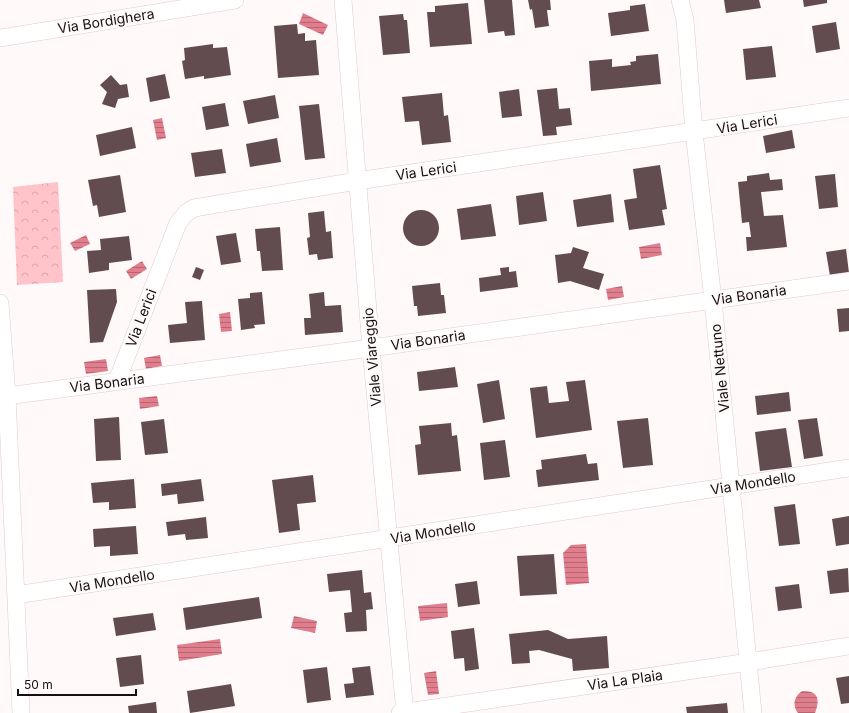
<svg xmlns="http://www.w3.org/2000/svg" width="849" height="713" viewBox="0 0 849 713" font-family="Inter,sans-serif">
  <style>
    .forest { fill: url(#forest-crowns) }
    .water { fill: url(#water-rules) }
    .building { fill: #634c4f }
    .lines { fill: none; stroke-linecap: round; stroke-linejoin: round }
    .minor-casing { stroke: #e3c9cb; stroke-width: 18 }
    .minor { stroke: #fff; stroke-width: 17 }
    .labels { text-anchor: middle; stroke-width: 4; stroke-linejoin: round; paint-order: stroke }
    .street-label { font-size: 14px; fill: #170f10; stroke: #fff9fa }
  </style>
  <defs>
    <pattern id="forest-crowns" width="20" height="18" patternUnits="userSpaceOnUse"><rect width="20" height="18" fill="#ffc3c9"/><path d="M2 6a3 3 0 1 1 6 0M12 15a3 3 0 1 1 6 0" fill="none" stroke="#daa6ac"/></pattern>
    <pattern id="water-rules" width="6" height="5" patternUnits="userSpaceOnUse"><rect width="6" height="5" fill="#e17e8d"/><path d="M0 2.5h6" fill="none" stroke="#b56672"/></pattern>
  </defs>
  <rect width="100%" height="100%" fill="#fff9fa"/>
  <path class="forest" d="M58,182L63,282L17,285L13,187Z"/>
  <path class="water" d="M303,13L328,25L323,35L299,24Z
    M162,118L166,138L157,140L153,120Z
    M86,235L90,244L75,251L70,243Z
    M660,243L662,255L641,259L639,247Z
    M142,261L147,269L131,279L126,271Z
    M622,286L624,297L608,300L606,289Z
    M230,312L232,331L221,332L219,314Z
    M160,355L162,366L146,369L144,358Z
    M106,359L108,371L86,374L84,362Z
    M157,396L159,406L140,409L139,398Z
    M586,544L589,583L566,585L563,553L571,545Z
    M447,603L448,617L420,621L418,606Z
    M294,616L317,621L315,633L291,628Z
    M220,639L222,654L179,661L177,645Z
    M436,671L439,694L428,695L424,673Z
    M802,691C819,690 820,700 815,713H798C792,705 794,697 802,691Z"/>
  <path class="building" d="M484,0H512L515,35L505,36L504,31L488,33Z
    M528,0H550L551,10H547L549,26L535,28L532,9L530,10Z
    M724,0H759L761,8L726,13Z
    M803,0H827V3L804,7Z
    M468,3L472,44L430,47L427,12H435V6Z
    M645,4L649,31L611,36L608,13L630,10V6Z
    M403,14L404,20H407L410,53L383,55L379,16Z
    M836,22L840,49L816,53L812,26Z
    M297,24L298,34L305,33V41L316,40L319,75L278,78L274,26Z
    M213,44V48L227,47L231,75L204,79V76L185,79L182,61L185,60L184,48Z
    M772,46L776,77L746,80L743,49Z
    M658,54L661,84L591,91L589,61L612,59V67L631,65L630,62L636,61V56Z
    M165,74L170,98L150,102L146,78Z
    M111,75L120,85L127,84L129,97L118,99L115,108L102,104L107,92L100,85Z
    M557,88L559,109L570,108L572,125L556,127L557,135L543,136L537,90Z
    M519,89L522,116L502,118L499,92Z
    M442,93L444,116L448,115L451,142L422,145L419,121L405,122L402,97Z
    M275,95L279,118L248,124L243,101Z
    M225,103L229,126L206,130L202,107Z
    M319,104L325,158L305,160L299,106Z
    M132,127L136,148L100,156L96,135Z
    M792,130L795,148L766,153L763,136Z
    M277,138L281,162L250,167L246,144Z
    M222,149L226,173L195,177L191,153Z
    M660,165L667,209L662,210L665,225L629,230L624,200L637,198L633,169Z
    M769,173L770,180L782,179L783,190L761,192L764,216L783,215L787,247L747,251L746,237H751L749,222L742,223L738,182L747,181V176Z
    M835,174L838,207L819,209L815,176Z
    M120,175L126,212L99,217L97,205L93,206L88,180Z
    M543,192L547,221L519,225L516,196Z
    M611,194L614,222L577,227L573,200Z
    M491,204L496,236L461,240L457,209Z
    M403 228a18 18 0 1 1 36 0a18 18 0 1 1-36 0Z
    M324,211L326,232L331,231L333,258L318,260L317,254L309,255L307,238L310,237L308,213Z
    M280,227L283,270L262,271L260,251H257L255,229Z
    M236,233L241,262L221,265L216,236Z
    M129,236L132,260L109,263V270L89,273L87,251L101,250L100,239Z
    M573,247L589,252L583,268L604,274L599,290L570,281L558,283L555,255L571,253Z
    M846,249L849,273L830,276L826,252Z
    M196,267L204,270L200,280L192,277Z
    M509,267V272L516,271L518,287L480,292L479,278L501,275L500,268Z
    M440,283L441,295H444L446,313L418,316L417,306H414L412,286Z
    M116,289L117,302L103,342L90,343L87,290Z
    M262,292L265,324L254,325L255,328L241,330L238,299L250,298V293Z
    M324,292L325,306L341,305L343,332L305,335L304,318H311L309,294Z
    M202,301L205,340L170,343L168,325L187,323L185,302Z
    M849,308V331L839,332L837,309Z
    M455,367L458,387L419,391L417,372Z
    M499,380L505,419L483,423L477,384Z
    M585,380L592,430L536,438L530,388L547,386L549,403L569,401L566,382Z
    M789,392L791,411L757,415L755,396Z
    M119,417L121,460L96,461L94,419Z
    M648,418L653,465L623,468L617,421Z
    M817,418L823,456L804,459L798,420Z
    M164,419L168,453L145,455L141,422Z
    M451,423L452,436L457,435L461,471L418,475L415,445L421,444L419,426Z
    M786,428L792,467L760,471L755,432Z
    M505,440L510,477L484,480L480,443Z
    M586,454L588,464L597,463L599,480L538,487L536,470L542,469L541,460Z
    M313,475L316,502L297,504L300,530L279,533L272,480Z
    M134,479L136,508L109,510V502L93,503L91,483Z
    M201,479L204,501L178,504L177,494L162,496L161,484Z
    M795,504L800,544L779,546L774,507Z
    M849,516V544L836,546L832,519Z
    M206,517L208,538L186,540L185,534L168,536L166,522Z
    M136,526L138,554L110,556V546L94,547L93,529Z
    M554,554L557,594L520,596L517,556Z
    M848,568L849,592L830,594L827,571Z
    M362,570L364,593L371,592L373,609L366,610L367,631L346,632L344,613L352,612L350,590L329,592L327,574Z
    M477,581L480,604L458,607L455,584Z
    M799,584L802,608L778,611L775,587Z
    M259,597L262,618L186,630L183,608Z
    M153,613L156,630L116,636L113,618Z
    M474,628L479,669L465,671L464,658L454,659L451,631Z
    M548,630L568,639L607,636L609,668L573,671L572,659L539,650L529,651L530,663L512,664L509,634Z
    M141,655L144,684L120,687L116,658Z
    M370,666L374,695L346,698L344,684L354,683L352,668Z
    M327,667L331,700L307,703L303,670Z
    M849,676V703L841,704L836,678Z
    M231,684L235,706L190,713L187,691Z
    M156,702L157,713H129L128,706Z
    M727,703L728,713H687L686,707Z"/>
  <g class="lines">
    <g class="minor-casing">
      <path id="minor" d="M343,0L371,348L405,713
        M680,0L685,20L694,132L713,300L753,713
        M0,38L235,0
        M0,303L7,396L21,713
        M117,381L178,223L186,213L194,208L357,181L849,108
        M7,396L371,348L849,281
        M16,595L849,468
        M400,713L749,662L849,646"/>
    </g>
    <use href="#minor" class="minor"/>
  </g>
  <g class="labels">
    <g class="street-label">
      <text transform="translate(106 21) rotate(-9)" y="5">Via Bordighera</text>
      <text transform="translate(747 124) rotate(-9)" y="5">Via Lerici</text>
      <text transform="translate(426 171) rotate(-8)" y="5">Via Lerici</text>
      <text transform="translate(749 295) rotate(-8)" y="5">Via Bonaria</text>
      <text transform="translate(141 318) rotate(-69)" y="5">Via Lerici</text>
      <text transform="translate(428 340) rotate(-8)" y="5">Via Bonaria</text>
      <text transform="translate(372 357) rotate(-95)" y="5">Viale Viareggio</text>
      <text transform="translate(720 368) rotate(-96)" y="5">Viale Nettuno</text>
      <text transform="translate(107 383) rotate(-7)" y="5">Via Bonaria</text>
      <text transform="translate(753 483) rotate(-9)" y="5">Via Mondello</text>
      <text transform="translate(433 532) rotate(-9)" y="5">Via Mondello</text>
      <text transform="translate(112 581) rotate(-9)" y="5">Via Mondello</text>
      <text transform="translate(625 680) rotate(-8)" y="5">Via La Plaia</text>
    </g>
  </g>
  <path d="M18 689v6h118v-6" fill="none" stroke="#170f10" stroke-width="2"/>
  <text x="24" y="689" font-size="12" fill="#170f10" stroke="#fff9fa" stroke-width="3" paint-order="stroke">50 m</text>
</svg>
